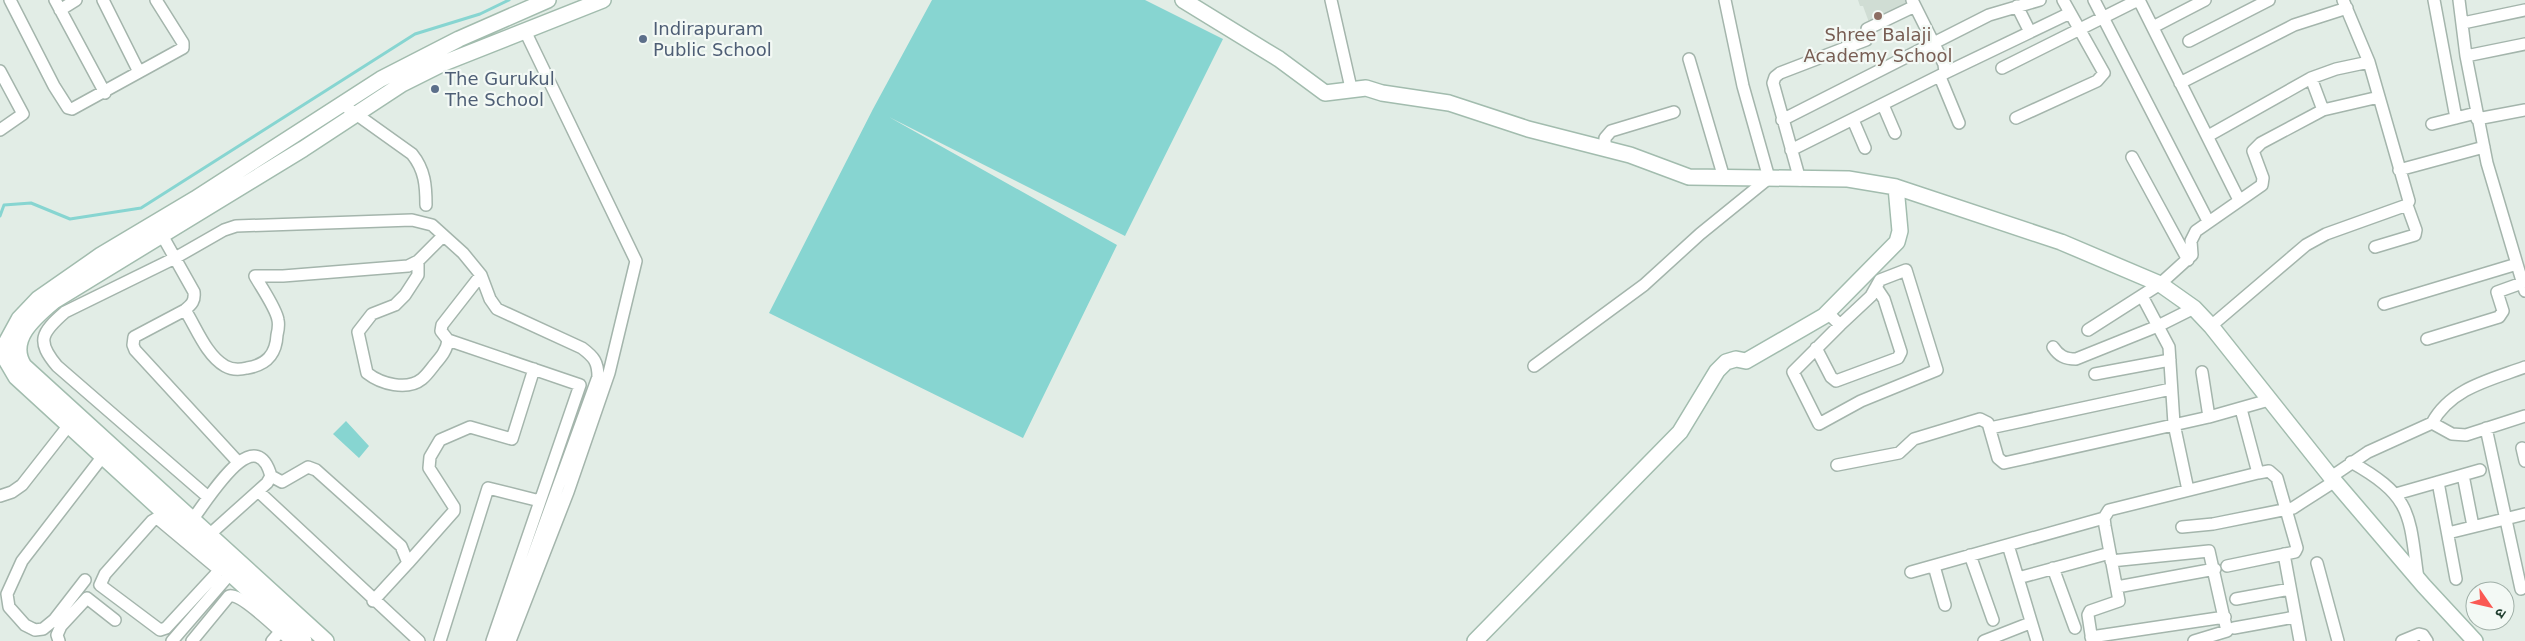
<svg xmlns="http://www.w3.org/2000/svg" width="2525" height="641" viewBox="0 0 2525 641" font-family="'DejaVu Sans','Noto Sans Devanagari',sans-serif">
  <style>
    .built { fill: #d0ddd4 }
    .water { fill: #87d5d1 }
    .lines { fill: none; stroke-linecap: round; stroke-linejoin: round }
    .stream { stroke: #87d5d1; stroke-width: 3 }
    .street-casing { stroke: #a4b5ac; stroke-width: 14 }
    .secondary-casing { stroke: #a2bcae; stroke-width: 18 }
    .street { stroke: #fff; stroke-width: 11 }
    .secondary { stroke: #fff; stroke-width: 15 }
    .education-dot { fill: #8d6e63; stroke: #f3f9f5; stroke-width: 2 }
    .service-dot { fill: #5c6f8a; stroke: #f3f9f5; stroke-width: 2 }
    .labels { text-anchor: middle; stroke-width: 4.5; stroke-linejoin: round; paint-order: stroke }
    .service-label { font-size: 18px; fill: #4e5e75; stroke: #f3f9f5; text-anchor: start }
    .education-label { font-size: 18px; fill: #785e54; stroke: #f3f9f5 }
  </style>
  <rect width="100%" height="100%" fill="#e2ede6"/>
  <path class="built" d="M1858,0H1906L1909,6L1870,25L1863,6H1860Z"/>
  <path class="water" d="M932,0H1145L1223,39L1125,236L889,117L1117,245L1023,438L769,313L873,109Z
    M346,421L369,446L359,458L333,434Z"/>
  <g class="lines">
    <path class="stream" d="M0,216L4,205L31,203L70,219L141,208L415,34L480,14L509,0"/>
    <g class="street-casing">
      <path id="street" d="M10,0L54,86L68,108L72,109L183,48V43L156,0
        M55,0L105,93
        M103,0L139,72
        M1331,0L1351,88
        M2094,0L2208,221
        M2139,0L2239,200
        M2434,0L2456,118
        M2459,0L2466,56L2487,163L2525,291
        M2017,6L2030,32
        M60,10L76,0
        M2463,23L2525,10
        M2153,27L2205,0
        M2189,41L2269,0
        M2466,56L2525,44
        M1689,59L1724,178
        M2002,68L2138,0
        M0,71L23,114L0,130
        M1945,73L2070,13
        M1940,77L1959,123
        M2311,78L2323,110
        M2180,83L2294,25L2347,8
        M342,104L412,154C425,170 426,186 426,205
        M1883,105L1895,133
        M2016,118L2097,81L2104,73L2063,0
        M2477,119L2525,110
        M1782,120L1989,15L2040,0
        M1853,120L1865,148
        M2432,124L2476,113
        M2208,136L2311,78L2336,69L2369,62
        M1605,148V138L1611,131L1674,112
        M1791,150L1945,73L1944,64L1912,0
        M2132,157L2188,260
        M2399,170L2484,147
        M1800,180L1773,83L1775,77L1780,73L1866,40L1867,29L1915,6
        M158,228L194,292C195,301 192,304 185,310L134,337L133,345L135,350L238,462
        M2375,247L2415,235L2416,230L2407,205
        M418,261V275L405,295L395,305L372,314L358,332L367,373C381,384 407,391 422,379C427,375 431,369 435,364C441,357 447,350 448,340L441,331L442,325L481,275
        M2142,296L2169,347L2174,424L2188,490
        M2384,304L2517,264
        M185,310C196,327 206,355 225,366C232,370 239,370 247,368C266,365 276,355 277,335C278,331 279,325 278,320C276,308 261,287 255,276H283L408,266L418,261L443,236
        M1827,312L1840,325L1871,296L1880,280L1906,270L1937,370L1861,401L1819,424L1793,372L1840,325
        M2211,326L2306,245L2326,234L2407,205L2409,201L2369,62L2343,0
        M2088,330L2160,284L2192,255L2191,241L2196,231L2262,185L2263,178L2253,151L2261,143L2323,110L2379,97
        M2427,339L2499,317L2503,311L2497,292L2522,283
        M448,340L580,385L492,641
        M2053,347C2059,356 2065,359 2076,359L2158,326L2194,308
        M1816,348L1831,377L1836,381L1898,358L1901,352L1884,299L1876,287
        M1534,366L1644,285L1700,234L1769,178L1743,86L1725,0
        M2525,367C2490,380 2451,388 2432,423L2452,434L2466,435L2525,416
        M2202,372L2209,417
        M2095,374L2170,360
        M1990,428L2171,389
        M2486,428L2521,589
        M2522,448L2525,461
        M2351,462C2413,497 2409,514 2418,579
        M1837,465L1899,453L1914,439L1980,419L1988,423L1998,458L2004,463L2209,417L2269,400
        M2463,475L2473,526
        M271,476L282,482L308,467L316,470L401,546L408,563L373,601
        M2331,477L2368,452L2432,423
        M2438,482L2456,579
        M259,492L419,641
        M2396,494L2480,470
        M0,496L12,492L22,485L69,425
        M208,497L57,366C36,341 41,333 65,312L175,258L224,230L236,226L412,220L432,225L463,253L481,275L490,299L497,309L582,348C594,357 598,362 598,377L502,641
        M157,518L218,569L216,574L166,628L160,630L100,585L105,574L152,521Z
        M188,525C203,509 254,416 271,476L267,483L209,535
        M2182,527L2213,524L2293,508L2335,481
        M2448,533L2525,514
        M2008,545L2037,641
        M2284,554L2300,641
        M1970,555L1993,620
        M2111,561L2209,551L2227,631L2194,641
        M408,563L454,511V507L429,468L430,457L440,440L470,427L512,439L534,369
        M2317,563L2338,641
        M1934,566L1945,605
        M2227,566L2295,552L2297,548L2277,478L2269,471L2258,473L2241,409
        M2053,568L2075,628
        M1911,572L2104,518
        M2018,578L2110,553
        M85,580L54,620L43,629L35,630L25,625L9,607L7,594L22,561L103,456
        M2117,587L2215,569
        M2236,599L2290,589
        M2234,628L2295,617
        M2091,637L2225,617
        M59,641L57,635L61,626L87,598L115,620
        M172,641L230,574
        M192,641L229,596C242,593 279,631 291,641
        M272,641L285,626
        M440,641L488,488L540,501
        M510,641L568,492L609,373L636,261L525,31
        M1984,641L2030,623
        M2092,641L2088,615L2090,611L2119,601L2105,526L2104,518L2109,510L2258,473
        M2402,641L2419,634L2423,635L2427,641"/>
    </g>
    <g class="secondary-casing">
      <path id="secondary" d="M1183,0L1279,59L1325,93L1366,88L1382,93L1449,103L1528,129L1630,155L1689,177L1848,179L1896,187L2061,242L2160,284L2194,308L2211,326L2331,477L2424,586L2475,641
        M304,641L16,377L6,360L7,341L19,319L38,299L101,255L195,199L381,79L459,39L548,0
        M326,641L24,366C7,340 35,317 54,301L303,149L402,84L444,63L603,0
        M1475,641L1680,432L1717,371L1726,362L1736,359L1746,361L1824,316L1897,242L1900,231L1896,187"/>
    </g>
    <use href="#street" class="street"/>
    <use href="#secondary" class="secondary"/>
  </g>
  <circle class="education-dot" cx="1878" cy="16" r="5"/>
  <g class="service-dot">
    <circle cx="643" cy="39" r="5"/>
    <circle cx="435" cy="89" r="5"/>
  </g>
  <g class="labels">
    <g class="service-label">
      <text x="653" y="35">Indirapuram<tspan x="653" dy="21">Public School</tspan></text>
      <text x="445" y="85">The Gurukul<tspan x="445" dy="21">The School</tspan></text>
    </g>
    <g class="education-label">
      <text x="1878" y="41">Shree Balaji<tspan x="1878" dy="21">Academy School</tspan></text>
    </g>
  </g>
  <g transform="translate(2490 606) rotate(124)"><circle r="24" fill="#f3f9f5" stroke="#9fafa7"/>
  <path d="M0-4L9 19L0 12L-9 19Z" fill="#fa5953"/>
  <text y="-8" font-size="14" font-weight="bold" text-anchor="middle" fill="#213f31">उ</text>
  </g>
</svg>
